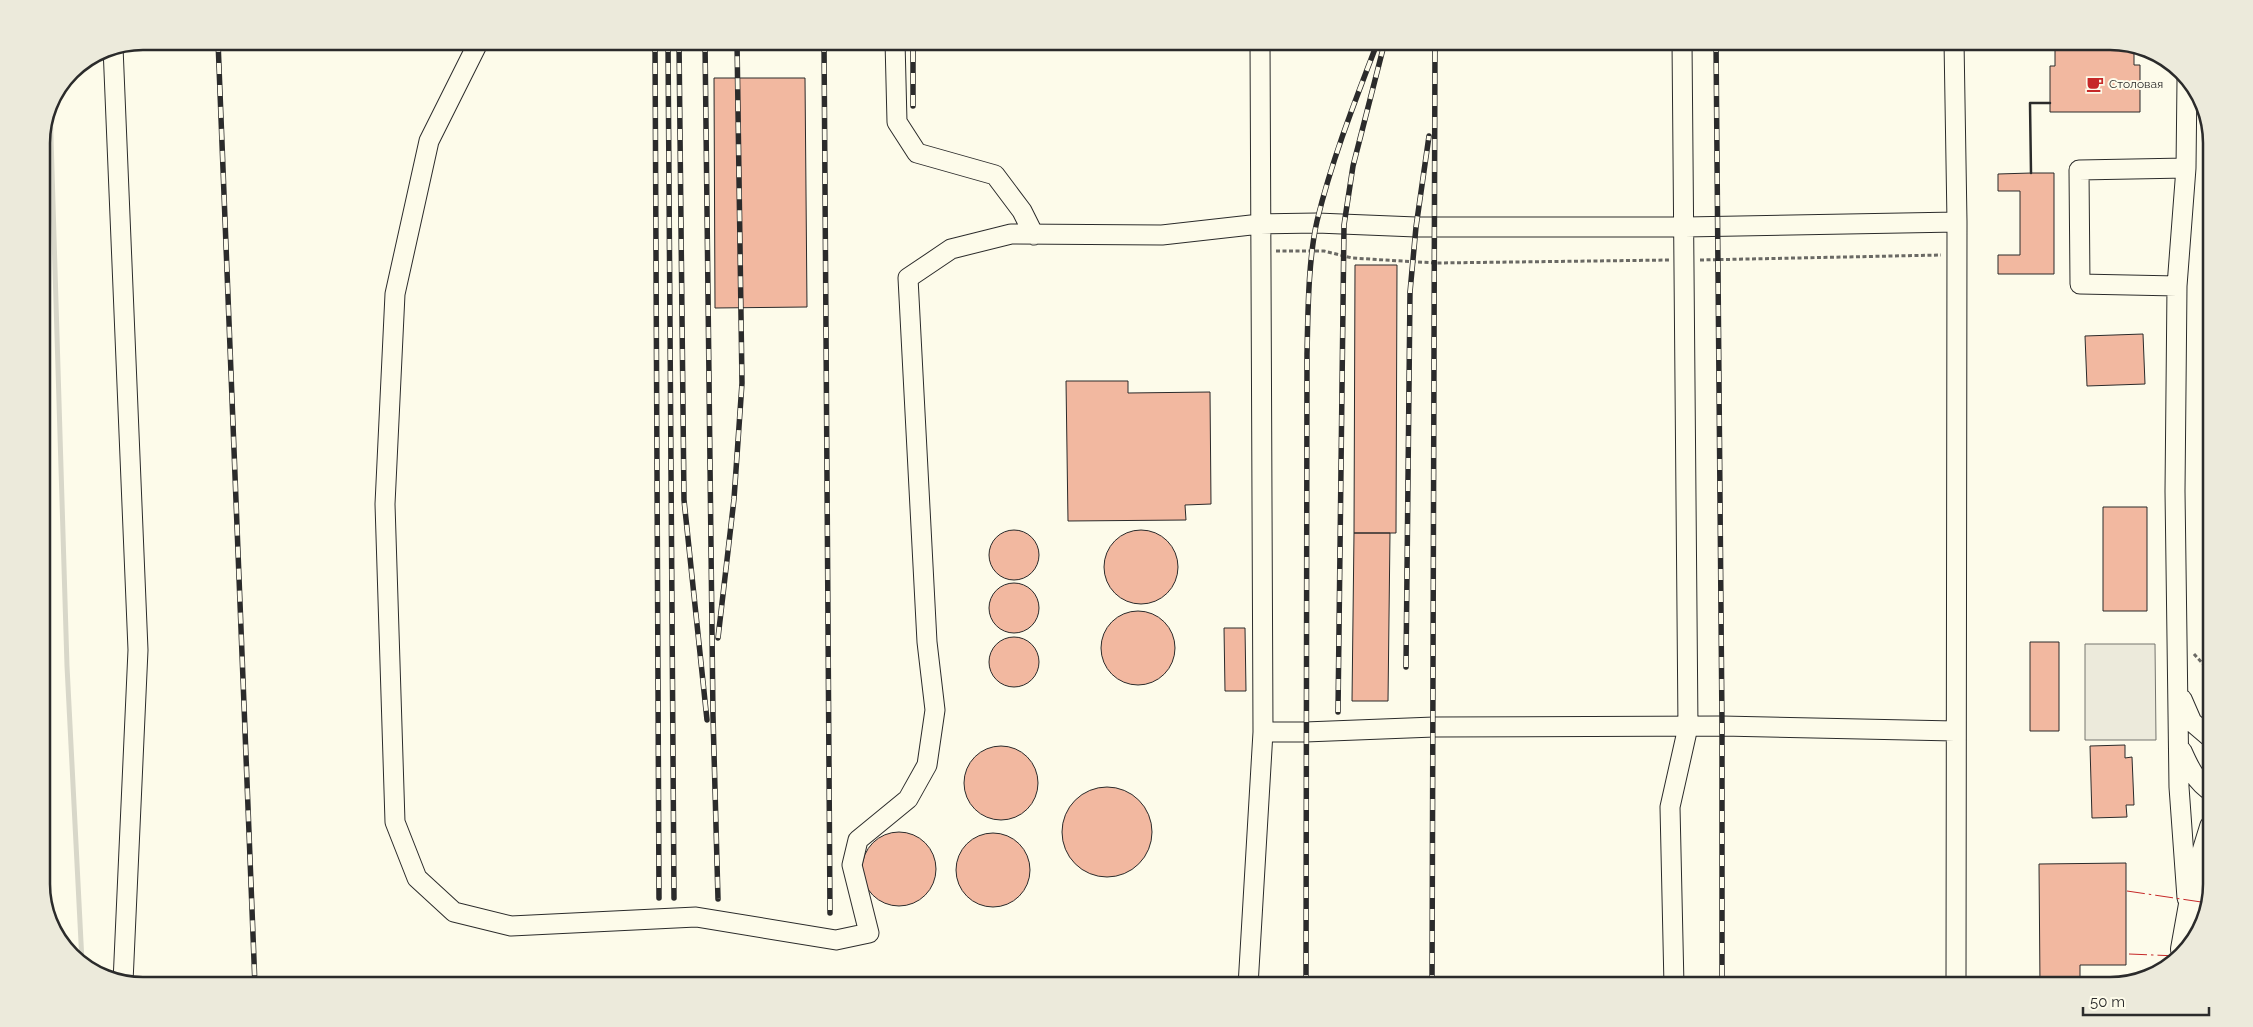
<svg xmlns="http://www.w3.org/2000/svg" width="2253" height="1027" viewBox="0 0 2253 1027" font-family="Raleway,sans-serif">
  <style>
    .parking { fill: #eceadb; stroke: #74746e }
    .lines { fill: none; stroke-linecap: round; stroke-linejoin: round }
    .stream { stroke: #d8d7c9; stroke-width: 5 }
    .building { fill: #f2b8a0; stroke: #2b2b2b }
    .minor-casing { stroke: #2b2b2b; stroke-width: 21 }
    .major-casing { stroke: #2b2b2b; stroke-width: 26 }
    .path { stroke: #6a6964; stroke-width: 3; stroke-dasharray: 4 2.5; stroke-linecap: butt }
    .minor { stroke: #fdfbea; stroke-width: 19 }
    .major { stroke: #fdfbea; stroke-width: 24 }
    .rail-casing { stroke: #2b2b2b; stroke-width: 5.5 }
    .rail { stroke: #fdfbea; stroke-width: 4; stroke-dasharray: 11; stroke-linecap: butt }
    .wall { stroke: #2b2b2b; stroke-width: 2.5 }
    .power { stroke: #c62828; stroke-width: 1; stroke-dasharray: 18 4 2.5 4; stroke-linecap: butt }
    .labels { text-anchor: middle; stroke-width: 4; stroke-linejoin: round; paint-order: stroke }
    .poi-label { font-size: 12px; fill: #2b2b2b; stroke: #fdfbea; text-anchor: start }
    .rim { fill: none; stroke: #2b2b2b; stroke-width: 2.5 }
  </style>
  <rect width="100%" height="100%" fill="#fdfbea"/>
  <path class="parking" d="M2085,644H2155L2156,740H2085Z"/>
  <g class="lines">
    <path class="stream" d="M50,104L67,666L82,962"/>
  </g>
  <path class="building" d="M2055,41H2110L2134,46V65H2140V112H2050V66H2055Z
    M714,78H805L807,307L715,308Z
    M2031,173H2054V274H1998V255H2020V191H1998V174Z
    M1355,265H1397L1396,533H1354Z
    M2210,273H2212V300H2210Z
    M2143,334L2145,384L2087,386L2085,336Z
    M1066,381H1128V393L1210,392L1211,504L1185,505L1186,520L1068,521Z
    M2103,507H2147V611H2103Z
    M989 555a25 25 0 1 1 50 0a25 25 0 1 1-50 0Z
    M1104 567a37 37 0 1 1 74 0a37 37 0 1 1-74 0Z
    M1354,533H1390L1388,701H1352Z
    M989 608a25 25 0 1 1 50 0a25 25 0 1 1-50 0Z
    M1101 648a37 37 0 1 1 74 0a37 37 0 1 1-74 0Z
    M1224,628H1245L1246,691H1225Z
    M989 662a25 25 0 1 1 50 0a25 25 0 1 1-50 0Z
    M2030,642H2059V731H2030Z
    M2125,745V758L2132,757L2134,805H2126L2127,817L2092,818L2090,746Z
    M964 783a37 37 0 1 1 74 0a37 37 0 1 1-74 0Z
    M1062 832a45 45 0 1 1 90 0a45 45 0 1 1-90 0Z
    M862 869a37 37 0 1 1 74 0a37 37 0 1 1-74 0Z
    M956 870a37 37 0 1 1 74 0a37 37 0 1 1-74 0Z
    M2126,863V965H2080V980L2076,981V986H2040L2039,864Z"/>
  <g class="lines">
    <g class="minor-casing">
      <path id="minor" d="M479,41L429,141L395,294L385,504L395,822L417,878L454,912L511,926L696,917L836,940L869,933L852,865L858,840L908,799L927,765L935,710L927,642L908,278L951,249L1011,234L1162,235L1260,224L1317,223L1416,227H1685L1957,222
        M895,41L897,122L917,153L995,175L1022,211L1034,235
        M1954,41L1957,222L1956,986
        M113,47L138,650L123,982
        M2177,286L2080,284L2079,170L2186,168
        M2182,699L2192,722L2212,739
        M1263,732H1305L1434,727L1722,726L1955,731
        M2182,751C2189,767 2196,782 2212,792
        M2187,898L2179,787L2175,491L2177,286L2186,168L2187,80
        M1248,986L1263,732L1260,41
        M1674,986L1670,807L1688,727L1682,41"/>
    </g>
    <g class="major-casing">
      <path id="major" d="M2183,949L2195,882L2212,827"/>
    </g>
    <path class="path" d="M1276,251H1324L1352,258L1435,263L1669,260
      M1700,260L1941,255
      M2194,654L2212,674"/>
    <use href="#minor" class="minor"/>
    <use href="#major" class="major"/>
    <g class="rail-casing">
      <path id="rail" d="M218,41L255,986
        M655,41L659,898
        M668,41L674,898
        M679,41L684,500L707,720
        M705,41L713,716L718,899
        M824,41L830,913
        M1716,41L1722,726V986
        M1638,42V41
        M913,106V41
        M718,638L734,499L742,383L737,41
        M1406,667L1410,292L1416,227L1429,136
        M1338,712L1344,225L1353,166L1385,41
        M1306,986L1307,354C1308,313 1308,261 1317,221C1332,159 1355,101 1378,41
        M1432,986L1435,41"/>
    </g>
    <use href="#rail" class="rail"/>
    <path class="wall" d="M2031,173L2030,103H2050"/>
    <path class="power" d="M2127,891L2208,903
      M2129,954L2177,956"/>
  </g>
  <defs>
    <g id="cafe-bare" transform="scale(1.35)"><path d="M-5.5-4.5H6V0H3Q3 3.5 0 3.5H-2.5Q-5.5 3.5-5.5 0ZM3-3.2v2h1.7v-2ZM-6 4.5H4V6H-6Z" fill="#c62828" stroke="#fdfbea" stroke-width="2.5" paint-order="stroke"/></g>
  </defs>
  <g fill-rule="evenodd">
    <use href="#cafe-bare" x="2095" y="84"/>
  </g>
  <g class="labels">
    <g class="poi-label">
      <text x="2109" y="88">Столовая</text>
    </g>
  </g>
  <path d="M0 0H2253V1027H0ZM143 50H2110A93 93 0 0 1 2203 143V884A93 93 0 0 1 2110 977H143A93 93 0 0 1 50 884V143A93 93 0 0 1 143 50Z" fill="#eceadb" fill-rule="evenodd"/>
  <path class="rim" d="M143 50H2110A93 93 0 0 1 2203 143V884A93 93 0 0 1 2110 977H143A93 93 0 0 1 50 884V143A93 93 0 0 1 143 50Z"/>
  <path d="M2083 1007v8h126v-8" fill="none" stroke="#2b2b2b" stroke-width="2.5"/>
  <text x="2090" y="1007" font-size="15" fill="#2b2b2b" stroke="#fdfbea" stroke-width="4" paint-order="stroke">50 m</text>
</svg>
